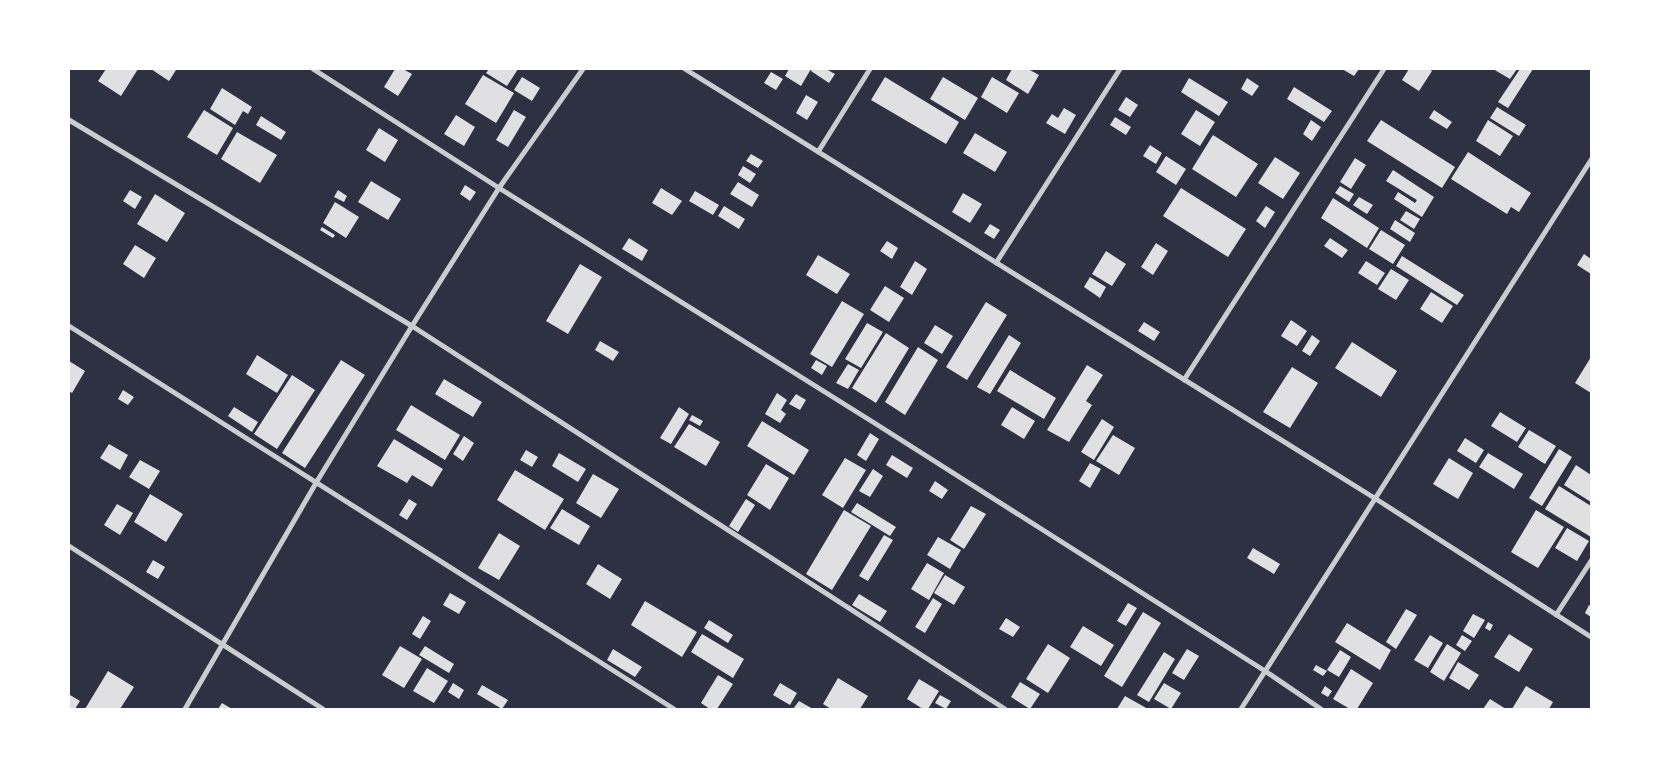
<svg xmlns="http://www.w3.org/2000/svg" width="1660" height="778" viewBox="0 0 1660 778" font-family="'Space Grotesk',sans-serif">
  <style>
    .building { fill: #e0e0e3 }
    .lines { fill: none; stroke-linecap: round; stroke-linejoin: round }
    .minor { stroke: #caccd0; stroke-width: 5 }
  </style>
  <rect width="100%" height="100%" fill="#2d3142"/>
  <path class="building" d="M106,69H138L121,96L98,81Z
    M151,69H173L176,70L169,81Z
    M395,69H403L412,74L398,96L384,87Z
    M489,69H518L507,86L486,73Z
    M789,69H811L801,86L785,76Z
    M812,69H826L835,74L829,83L811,71Z
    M1012,69H1028L1039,75L1028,94L1006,80Z
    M1342,69H1359L1354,76Z
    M1409,69H1429L1432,71L1419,91L1402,80Z
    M1493,69H1517L1510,79Z
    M1520,69H1533L1508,108L1498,102Z
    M771,72L783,79L776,90L764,83Z
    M483,75L514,93L496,123L465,104Z
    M522,77L540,88L532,101L514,90Z
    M885,77L959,122L946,144L871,100Z
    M943,77L978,98L965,120L930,99Z
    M992,77L1019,93L1007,113L981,97Z
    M1189,78L1228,102L1219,116L1181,92Z
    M1247,78L1259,86L1252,96L1241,89Z
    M1294,87L1332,111L1324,122L1287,99Z
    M222,88L252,107L248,114L243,111L235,125L210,109Z
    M806,95L818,102L807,120L796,113Z
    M1126,97L1138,105L1130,117L1118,110Z
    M1497,107L1526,125L1519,136L1490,118Z
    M1064,108L1076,115L1065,134L1046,123L1052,114L1058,118Z
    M204,110L233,128L217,155L187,137Z
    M514,110L526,117L508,147L496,140Z
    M1196,110L1215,122L1200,146L1181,134Z
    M1434,110L1452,122L1447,129L1429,118Z
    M456,115L475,127L464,146L444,134Z
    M261,116L286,132L281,140L256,125Z
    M1115,117L1131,127L1126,135L1110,125Z
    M1311,120L1321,127L1312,141L1303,134Z
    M1381,120L1455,167L1442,188L1367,141Z
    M1488,120L1513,136L1500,156L1476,141Z
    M379,128L398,140L385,162L366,150Z
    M237,132L277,155L260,183L221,159Z
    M975,133L1007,152L995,172L963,153Z
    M1213,135L1258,164L1236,197L1192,169Z
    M1150,145L1162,153L1156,164L1143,156Z
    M1468,152L1531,193L1519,212L1511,207L1507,214L1451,179Z
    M751,154L763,161L758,168L746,161Z
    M1166,156L1186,169L1176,185L1156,172Z
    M1275,157L1300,173L1283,199L1258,183Z
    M1355,158L1366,165L1351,189L1340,182Z
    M743,166L756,174L750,183L738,175Z
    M1393,170L1434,197L1422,217L1394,199L1398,192L1415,203L1417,200L1386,181Z
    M371,181L401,199L388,220L358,202Z
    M738,182L759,195L752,207L730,194Z
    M465,185L476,192L470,201L460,194Z
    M1340,186L1354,194L1349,202L1335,193Z
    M661,188L682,201L672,215L652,203Z
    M1181,188L1246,229L1228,257L1163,216Z
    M130,190L142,197L135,209L123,201Z
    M338,190L347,196L344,202L334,197Z
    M695,191L719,205L713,215L689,201Z
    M963,193L982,204L970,223L952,212Z
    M155,194L185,213L167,242L137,224Z
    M1359,197L1373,205L1367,214L1353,205Z
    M1333,198L1379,228L1367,248L1321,218Z
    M335,202L359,217L346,238L323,223Z
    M724,206L745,219L739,229L718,216Z
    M1266,206L1275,212L1265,228L1256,221Z
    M1406,211L1420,219L1414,229L1400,220Z
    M1395,220L1415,233L1410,242L1390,229Z
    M990,224L1000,230L994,239L984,233Z
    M322,227L335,235L333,238L320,230Z
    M1381,230L1405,245L1393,264L1369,249Z
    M629,238L648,250L642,261L622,249Z
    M1330,238L1348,250L1342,258L1324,246Z
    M887,241L898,248L892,259L880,251Z
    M1156,243L1168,251L1153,275L1141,267Z
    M135,245L156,258L144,278L123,264Z
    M1106,251L1126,264L1112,286L1092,274Z
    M1584,254L1591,259V274L1577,265Z
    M818,255L850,274L837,294L806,275Z
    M1402,256L1464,295L1457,305L1396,266Z
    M915,261L927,269L912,295L900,287Z
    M1366,261L1385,273L1377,285L1358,273Z
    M580,264L602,277L568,334L546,321Z
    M1391,269L1409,280L1396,300L1378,289Z
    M1090,277L1106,287L1100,298L1084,287Z
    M885,286L904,298L889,322L870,310Z
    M1431,292L1453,306L1442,323L1420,309Z
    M842,301L864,314L832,367L810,354Z
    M986,302L1007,315L967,380L946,367Z
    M1291,320L1307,331L1297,346L1281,336Z
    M1144,322L1160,332L1154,341L1138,331Z
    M867,323L883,332L861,368L845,359Z
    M935,325L953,336L942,354L924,343Z
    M886,333L909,348L876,403L852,388Z
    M1009,335L1021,343L990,394L977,387Z
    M1312,335L1320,341L1310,356L1302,351Z
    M600,341L619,352L613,361L595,350Z
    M1352,342L1397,371L1381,397L1335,368Z
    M918,347L938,360L905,415L885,402Z
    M257,355L288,375L277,393L246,374Z
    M1591,357V393L1575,383Z
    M341,360L365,375L305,468L282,453Z
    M816,360L827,366L822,375L811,368Z
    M69,361L85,371L72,393L69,391Z
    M848,364L859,370L848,389L836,383Z
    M1087,365L1103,375L1086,401L1092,405L1069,442L1047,430Z
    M1292,367L1318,383L1290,428L1263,412Z
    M1010,370L1056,398L1044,419L997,391Z
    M292,375L315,390L277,449L254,434Z
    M444,379L482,402L473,417L435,394Z
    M123,390L134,397L128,405L118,399Z
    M777,393L787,400L781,410L786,414L780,423L765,414Z
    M796,394L806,400L800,410L789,404Z
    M411,405L460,435L445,460L396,430Z
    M234,407L258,422L252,432L228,416Z
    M679,407L689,414L671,444L660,438Z
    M1012,407L1035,421L1024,439L1001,425Z
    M1500,412L1526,428L1517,442L1491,426Z
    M692,415L703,421L700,426L689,420Z
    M1102,419L1114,427L1094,460L1081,452Z
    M762,421L809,450L794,475L747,446Z
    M689,424L720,442L706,466L674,447Z
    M1529,430L1556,446L1545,464L1518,447Z
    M870,433L879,439L866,461L857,455Z
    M1113,435L1135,448L1119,475L1096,461Z
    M464,436L474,443L463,461L453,454Z
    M1465,438L1484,450L1476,463L1457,451Z
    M394,439L443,469L432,487L412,475L407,483L377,466Z
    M109,444L128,455L120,470L100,458Z
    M1559,449L1572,457L1542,506L1529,498Z
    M526,450L538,457L532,467L520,460Z
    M559,453L586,469L578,482L552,466Z
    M1488,453L1523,474L1514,489L1479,467Z
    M892,455L913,468L907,478L886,465Z
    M845,458L866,470L843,508L822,495Z
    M1449,458L1473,473L1458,499L1433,484Z
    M140,460L160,471L149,489L129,477Z
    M1090,463L1101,469L1090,488L1079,481Z
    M766,464L789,478L770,510L747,495Z
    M1576,465L1591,475V502L1564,485Z
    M873,469L883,476L870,497L859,491Z
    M515,470L564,499L545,530L497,500Z
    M593,474L619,489L601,518L576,503Z
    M935,481L948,490L942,499L929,491Z
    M1559,486L1591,506V537L1545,509Z
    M150,494L183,514L166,542L134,522Z
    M409,499L417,504L407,520L399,515Z
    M746,499L755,505L738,532L729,526Z
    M857,503L896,527L890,536L851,512Z
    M117,504L133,513L120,535L104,525Z
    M971,506L986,514L964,549L950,540Z
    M562,509L590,526L579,545L550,528Z
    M844,510L871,526L832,590L806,574Z
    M1536,510L1564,527L1538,568L1511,552Z
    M1567,528L1589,541L1577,561L1555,548Z
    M499,533L520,546L499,580L478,568Z
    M884,535L893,540L868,581L859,576Z
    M938,537L961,550L950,569L927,555Z
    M1253,548L1280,564L1274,574L1247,558Z
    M153,560L165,567L158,579L146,572Z
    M927,563L944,573L929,600L911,589Z
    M598,564L622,579L610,599L586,584Z
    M945,575L965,587L954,605L934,593Z
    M450,593L466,602L459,614L443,605Z
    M859,594L887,611L880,622L852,605Z
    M933,598L942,604L925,633L915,627Z
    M645,601L697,632L682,657L631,625Z
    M1128,603L1137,608L1126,626L1117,621Z
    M1589,605L1591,606V617L1585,613Z
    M1406,609L1417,615L1396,649L1386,642Z
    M1143,612L1161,623L1122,687L1104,676Z
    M1473,614L1485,620L1474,638L1463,631Z
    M423,616L431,621L420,639L412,634Z
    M1006,618L1020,627L1013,637L999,629Z
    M709,620L733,635L728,643L704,628Z
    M1488,622L1493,625L1490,631L1485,628Z
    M1347,623L1391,650L1380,670L1335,642Z
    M1083,626L1114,645L1101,666L1070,647Z
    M702,634L744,659L733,678L691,652Z
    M1509,634L1533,649L1519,672L1494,657Z
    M1430,635L1443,643L1428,668L1414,660Z
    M1462,635L1472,641L1465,651L1456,645Z
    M1048,644L1070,658L1048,693L1026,679Z
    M1447,644L1461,653L1444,681L1430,672Z
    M400,646L422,659L404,688L382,675Z
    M425,646L454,664L449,673L419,655Z
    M613,649L642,667L635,677L607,660Z
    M1187,649L1199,656L1184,680L1172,673Z
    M1340,650L1351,657L1339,677L1327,670Z
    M1164,652L1175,659L1149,702L1137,695Z
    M1458,662L1479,675L1469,690L1449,678Z
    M1316,665L1327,671L1323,676L1313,670Z
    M427,668L448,681L434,703L413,691Z
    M1351,669L1373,683L1357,709H1350L1333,699Z
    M108,671L134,687L120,709H85Z
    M718,675L733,684L717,709H710L701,703Z
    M838,678L868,696L860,709H831L823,704Z
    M919,679L939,691L928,709H923L907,699Z
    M1020,682L1040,694L1030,709L1011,697Z
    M453,683L464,690L459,699L448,692Z
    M780,683L797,693L790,705L773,695Z
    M1164,683L1181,693L1171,709L1154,699Z
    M482,685L508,700L502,709L477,694Z
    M1325,686L1332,691L1328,697L1321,693Z
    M1526,686L1553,702L1549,709H1512Z
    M70,695L80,701L75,709H69V698Z
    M940,695L951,701L946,709L935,703Z
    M1125,696L1148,709H1117Z
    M1490,699L1506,709H1483Z
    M799,701L813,709H793Z
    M222,703L232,709H218Z"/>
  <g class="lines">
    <path class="minor" d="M313,69L499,188L876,424L1265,671L1321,709
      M685,69L1376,499L1591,637
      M69,120L412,326L1005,709
      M818,152L870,69
      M996,263L1120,69
      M69,326L674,709
      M1184,380L1384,69
      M69,546L323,709
      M1556,615L1591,561
      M185,709L316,483L412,326L499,188L583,69
      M1241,709L1591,160"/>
  </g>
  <rect width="1660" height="778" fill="none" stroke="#ffffff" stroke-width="140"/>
</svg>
